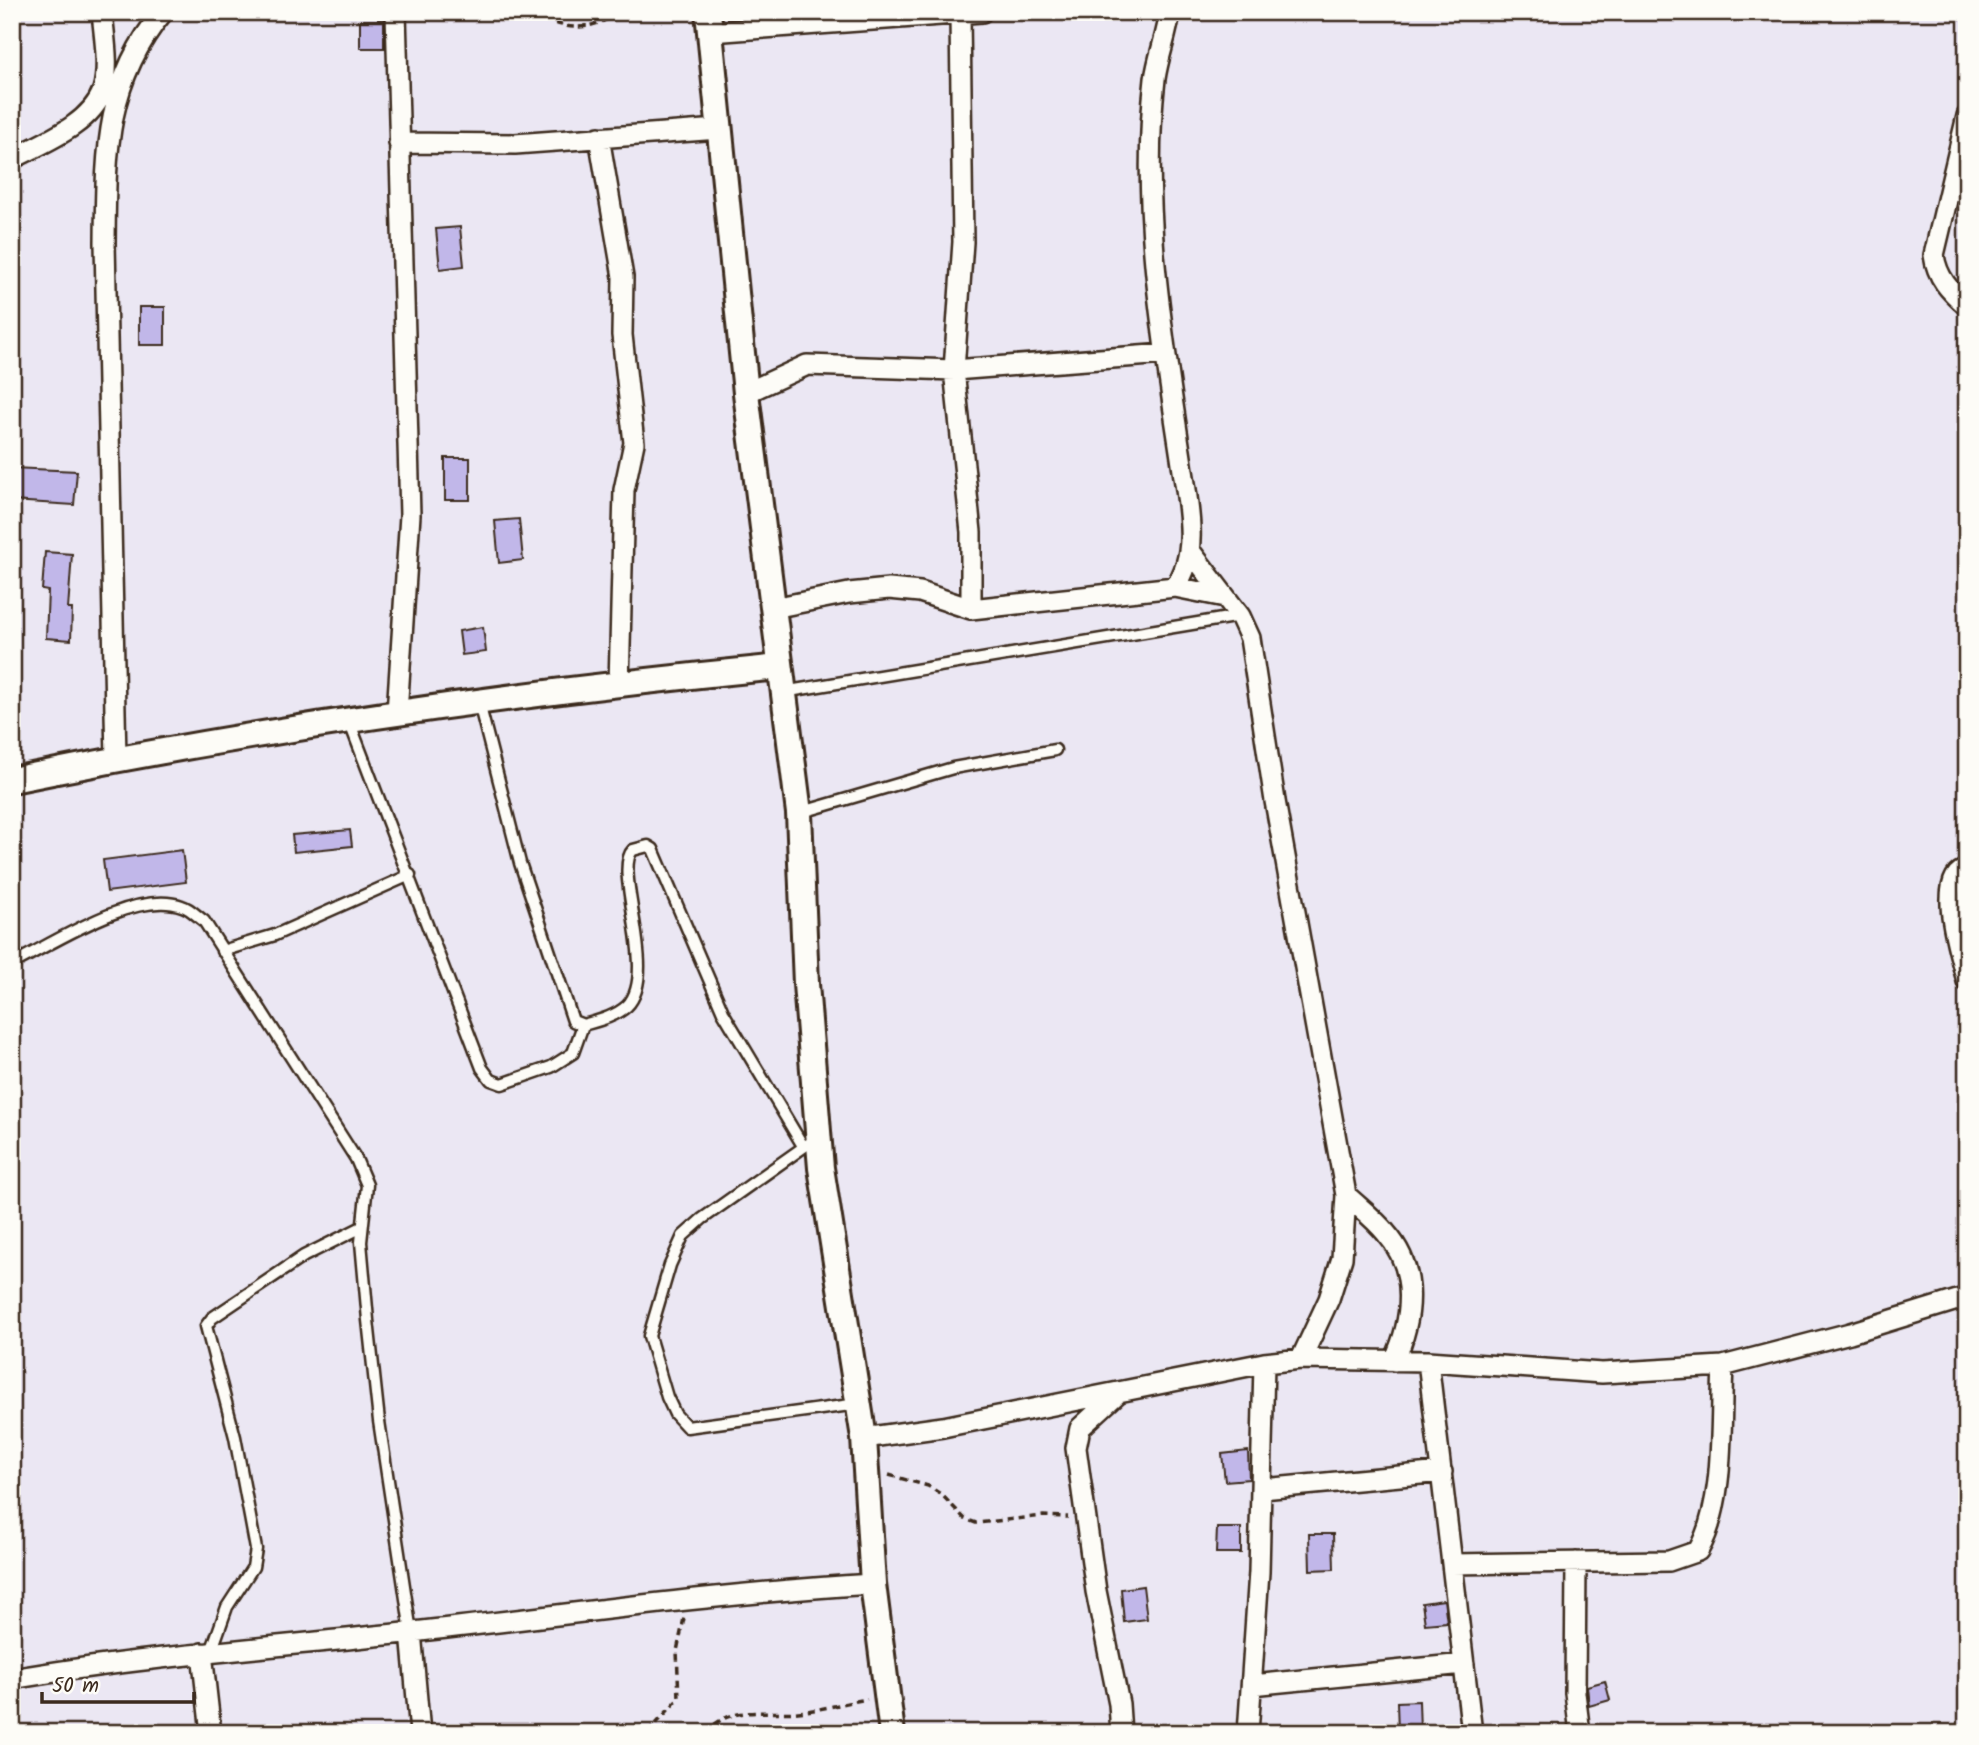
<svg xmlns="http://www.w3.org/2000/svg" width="1979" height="1745" viewBox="0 0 1979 1745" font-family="Kalam,sans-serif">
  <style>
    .building { fill: #c1b7e9; stroke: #3b2a1e; stroke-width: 2 }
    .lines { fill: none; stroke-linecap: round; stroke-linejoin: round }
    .service-casing { stroke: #3b2a1e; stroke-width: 15 }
    .minor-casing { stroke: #3b2a1e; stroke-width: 24 }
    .tertiary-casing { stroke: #3b2a1e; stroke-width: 30 }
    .path { stroke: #3b2a1e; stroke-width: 3.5; stroke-dasharray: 7 5; stroke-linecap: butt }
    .service { stroke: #fdfcf7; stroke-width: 10 }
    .minor { stroke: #fdfcf7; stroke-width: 19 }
    .tertiary { stroke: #fdfcf7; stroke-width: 24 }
  </style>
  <rect width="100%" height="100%" fill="#ebe7f3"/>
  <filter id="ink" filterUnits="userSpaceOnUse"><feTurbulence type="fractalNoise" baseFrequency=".0143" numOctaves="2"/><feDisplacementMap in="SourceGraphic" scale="14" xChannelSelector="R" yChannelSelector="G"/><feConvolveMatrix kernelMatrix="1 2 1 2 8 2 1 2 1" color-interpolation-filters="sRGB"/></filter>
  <g filter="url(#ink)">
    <path class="building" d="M360,20H384V48H360Z
      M460,227L464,266L440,269L436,229Z
      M139,307H165V345H139Z
      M445,458H470V500H445Z
      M12,468L77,471L74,505L12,501Z
      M519,519L523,560L499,563L495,521Z
      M45,552L72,554L68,609H72L71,640L46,638L48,591L42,590Z
      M483,627L486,652L462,655L459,631Z
      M350,830L352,846L294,852L292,835Z
      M182,850L186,882L107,892L103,860Z
      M1248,1451L1249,1479L1225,1481L1222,1454Z
      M1217,1528H1241V1553H1216Z
      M1309,1534H1333L1334,1569L1310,1570Z
      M1143,1586L1147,1619L1124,1622L1121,1589Z
      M1444,1600L1447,1622L1425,1624L1422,1603Z
      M1605,1681L1610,1700L1589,1706L1587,1686Z
      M1419,1701L1420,1731H1398L1397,1702Z"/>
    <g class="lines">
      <g class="service-casing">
        <path id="service" d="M783,692L1240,616
          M479,703L520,863L573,1021L583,1025C597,1021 615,1017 627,1006C660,973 612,870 633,850L648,846L653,849L723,1012L803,1146
          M349,721L482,1068L491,1080L502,1084L551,1067L573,1053L583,1025
          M799,813L953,768L1055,750
          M222,951L275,935L410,875
          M12,964C54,943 135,889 182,906C190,908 198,917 204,921L356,1159L367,1185L361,1242L368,1320L379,1421L411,1632
          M808,1144L702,1219L683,1236L670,1265L649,1336L667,1397L675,1414L687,1427L858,1404
          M211,1652L227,1607L253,1567L256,1549L235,1437L206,1326L212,1318L304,1256L362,1227"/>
      </g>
      <g class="minor-casing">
        <path id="minor" d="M396,12L410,515L397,713
          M960,16L963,242L954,370L971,532V609
          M711,32L982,12
          M1967,116L1934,255C1937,278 1950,291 1967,306
          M599,137L623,277L622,335L634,443L624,490L619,685
          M399,143L515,144L719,129
          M12,159C42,143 91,125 103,90C110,67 104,36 102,12
          M746,393L807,365L954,370L1165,354
          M1191,552L1240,616L1250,638L1275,801L1346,1195L1342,1258L1329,1299L1301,1359
          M1175,587L1225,597
          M773,608L849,593L889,589L920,592L971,609L1175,587C1200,553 1188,505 1182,464C1163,338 1140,208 1155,79C1158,57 1167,35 1170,12
          M116,759L105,243C106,156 104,83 163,12
          M1967,869C1934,877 1961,957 1967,981
          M1346,1195C1360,1208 1375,1219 1386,1233C1419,1270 1413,1320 1394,1361
          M1428,1361L1472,1733
          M1117,1394L1080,1428L1076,1448L1096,1591L1119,1704L1121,1733
          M864,1438L943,1427L1264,1363L1301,1359L1428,1361L1602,1373L1723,1366L1850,1333L1967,1297
          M1262,1489L1442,1472
          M1576,1562L1575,1693L1580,1733
          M1452,1564L1669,1561L1698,1551C1726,1503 1720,1420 1723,1366
          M411,1632L420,1733
          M202,1653L211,1733
          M12,1679C145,1656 279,1647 413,1632C566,1615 719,1593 873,1584
          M1252,1685L1464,1664
          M1248,1733L1259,1572L1264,1363"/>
      </g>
      <g class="tertiary-casing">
        <path id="tertiary" d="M708,12L746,393L799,813L806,984L821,1168L864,1438L873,1584L892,1733
          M12,780C266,728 522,692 780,667"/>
      </g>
      <path class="path" d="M534,12C566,33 589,31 621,12
        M585,12V28
        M889,1475L928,1486L942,1495L965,1519L976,1523L1043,1516L1068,1517
        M648,1733L679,1698L677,1651L684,1618
        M706,1733C729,1704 765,1715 798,1712C821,1710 844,1703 867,1699"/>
      <use href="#service" class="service"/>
      <use href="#minor" class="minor"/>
      <use href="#tertiary" class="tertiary"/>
    </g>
  </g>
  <rect width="1979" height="1745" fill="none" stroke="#fdfcf7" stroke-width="42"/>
  <rect x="21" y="21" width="1937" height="1703" fill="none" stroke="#3b2a1e" stroke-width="2.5" filter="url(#ink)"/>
  <path d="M42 1692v10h152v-10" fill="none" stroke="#3b2a1e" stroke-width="3.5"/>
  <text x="52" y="1692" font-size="21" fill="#3b2a1e" stroke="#fdfcf7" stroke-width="5" paint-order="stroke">50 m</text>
</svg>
